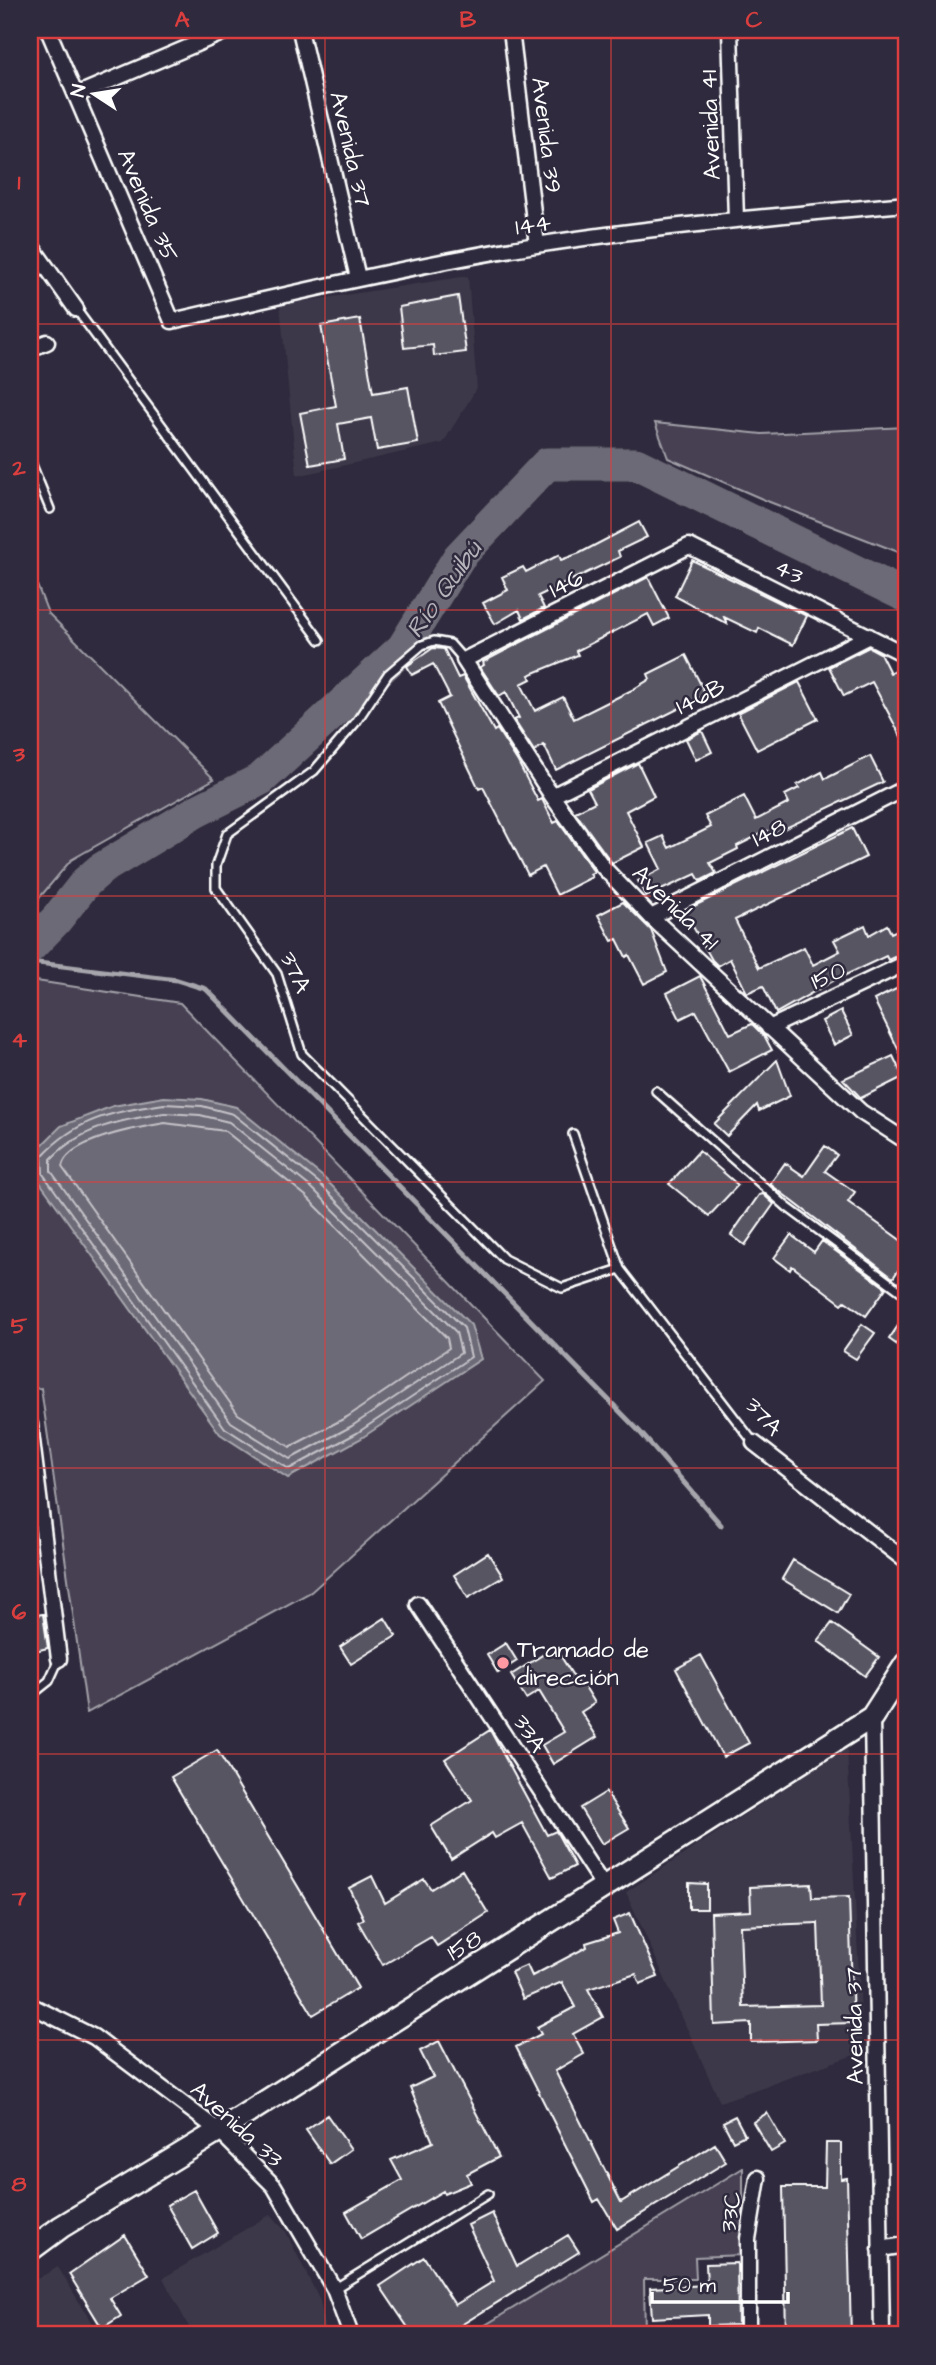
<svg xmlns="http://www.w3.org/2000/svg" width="936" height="2365" viewBox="0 0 936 2365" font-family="'Architects Daughter',sans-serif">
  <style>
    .built { fill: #3c3749 }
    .green { fill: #464152; stroke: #a2a0a8; stroke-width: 2 }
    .water { fill: #6d6a77; stroke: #a7a6ad; stroke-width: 2 }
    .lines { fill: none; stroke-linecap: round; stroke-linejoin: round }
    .shore { stroke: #c5c3c9; stroke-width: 2 }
    .stream { stroke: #a7a6ad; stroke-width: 5 }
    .river { stroke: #6d6a77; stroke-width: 33 }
    .building { fill: #595564; stroke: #fff; stroke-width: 2; fill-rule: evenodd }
    .lane-casing { stroke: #fff; stroke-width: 12 }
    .street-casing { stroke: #fff; stroke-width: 19 }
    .secondary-casing { stroke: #fff; stroke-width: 26 }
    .lane { stroke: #2f2a3d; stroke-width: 7 }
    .street { stroke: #2f2a3d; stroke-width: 14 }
    .secondary { stroke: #2f2a3d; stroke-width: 21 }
    .grid { fill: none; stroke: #da3e3e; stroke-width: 2; stroke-opacity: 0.55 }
    .poi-dot { fill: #ff9aa2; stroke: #2f2a3d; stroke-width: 2.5 }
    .labels { text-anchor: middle; stroke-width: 5; stroke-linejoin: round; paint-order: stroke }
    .street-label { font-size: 24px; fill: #fff; stroke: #2f2a3d }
    .poi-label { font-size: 24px; fill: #fff; stroke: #2f2a3d; text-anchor: start }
    .water-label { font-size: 26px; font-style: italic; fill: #b6b4bb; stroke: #2f2a3d }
    .neatline { fill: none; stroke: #da3e3e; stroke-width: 2.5 }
    .grid-label { font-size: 23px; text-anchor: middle; font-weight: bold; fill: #da3e3e }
  </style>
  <rect width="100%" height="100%" fill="#2f2a3d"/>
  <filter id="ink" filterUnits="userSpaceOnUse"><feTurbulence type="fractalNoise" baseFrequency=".0143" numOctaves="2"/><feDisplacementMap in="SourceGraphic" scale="14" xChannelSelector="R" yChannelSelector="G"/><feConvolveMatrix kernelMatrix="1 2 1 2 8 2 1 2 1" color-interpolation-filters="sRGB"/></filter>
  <g filter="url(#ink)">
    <path class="built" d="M468,276L477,388L443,443L297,476L280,305Z
      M847,1748L863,2052L720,2102L626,1892Z
      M271,2214L286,2232L320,2301L327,2335H193L163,2278Z
      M58,2267L99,2335H30V2283Z"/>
    <path class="green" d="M655,423L762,434L906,427V555L767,501L668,458Z
      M30,567L48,613L214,779L71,860L30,909Z
      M30,980L180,1003L545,1381L311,1592L87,1713L41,1388L30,1389Z
      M743,2168V2255L695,2257L696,2279H644L645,2335H469Z"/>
    <path class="water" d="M164,1097L202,1099L236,1107L323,1177L471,1325L481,1359L360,1439L288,1478L220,1434L36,1177L34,1153L61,1126L113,1106Z"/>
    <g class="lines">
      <path class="shore" d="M164,1104L202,1106L233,1114L318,1182L464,1328L471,1357L357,1433L289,1469L225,1428L43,1174L42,1156C78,1117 114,1112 164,1104Z
        M164,1113L200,1115L229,1122L313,1189L456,1332L461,1353L352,1426L290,1459L231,1422L51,1171V1159C81,1127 122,1120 164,1113Z
        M165,1123L225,1131L306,1196L447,1338L449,1348L347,1417L290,1447L238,1414L62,1167C66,1139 141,1127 165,1123Z"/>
      <path class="stream" d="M30,962L177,980L206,989L639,1431L721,1525"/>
      <path class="river" d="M30,947L56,920L86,882L101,869L197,811L261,779L403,648L459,557L547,464H636L906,596"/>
    </g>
    <path class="building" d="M458,296L466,352L434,356L433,345L404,348L399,307Z
      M360,319L373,393L408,387L418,443L377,450L371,418L338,424L344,459L310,465L300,413L336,406L321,326Z
      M639,522L647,537L618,551L620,557L538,596L544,608L523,619L519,610L495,624L483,603L508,590L502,577L523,567L526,572L559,555L561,560L580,553Z
      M692,560L807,616L793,645L759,628L757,633L724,617L727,624L675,596Z
      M648,577L669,618L654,626L648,614L576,651L578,655L529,675L531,679L521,684L535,711L563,697L574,719L632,690L650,679L648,674L686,655L706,695L556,770L544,745L534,751L514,720L519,718L506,692L499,696L480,667L484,665L483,662Z
      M869,647L880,653L890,673L906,665V746L872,682L844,696L829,667Z
      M433,648L444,649L458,678L463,676L494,731L497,729L518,762L538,801L542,799L554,823L558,821L594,872L590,874L592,877L557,895L543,867L528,875L483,787L479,789L438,703L450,697L433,664L412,675L407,666Z
      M799,682L818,719L757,750L738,713Z
      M702,731L712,752L696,760L686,739Z
      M870,756L883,782L769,836L767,831L737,846L738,849L710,863L716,873L700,881L696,874L646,897L638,881L661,869L648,843L663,836L669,848L711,827L705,816L744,796L756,820L789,803L785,795L799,788L797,785L822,772L825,779Z
      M638,763L654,796L626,811L644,847L612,863L575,812L595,802L588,789Z
      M852,828L866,857L735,920L759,968L804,947L813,965L840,951L834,940L865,925L869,935L887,925L891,933L906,926V946L899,949L901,954L888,960L886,956L837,979L776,1013L763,986L747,993L730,959L718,966L712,960L684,911Z
      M623,902L651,930L667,972L644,984L629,955L626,957L617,939L612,941L598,915Z
      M700,976L730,1034L752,1024L765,1037L772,1050L729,1072L696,1011L680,1019L667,993Z
      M906,984V1065L874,1000Z
      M841,1011L853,1035L834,1045L822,1021Z
      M893,1056L903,1077L861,1098L843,1079Z
      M777,1060L790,1096L759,1111L757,1105L727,1136L714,1124Z
      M825,1146L837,1155L825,1171L855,1192L848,1202L906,1244V1275L899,1269L893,1278L770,1184L785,1163L804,1176Z
      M699,1151L738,1185L709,1216L669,1184Z
      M763,1194L774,1204L745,1245L731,1235L759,1195Z
      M791,1235L814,1252L822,1241L886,1288L866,1316L845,1301L842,1304L792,1266L790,1270L774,1258Z
      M906,1314V1351L889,1339Z
      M862,1324L875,1333L856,1359L843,1351Z
      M488,1553L503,1577L468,1598L454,1575Z
      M793,1560L849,1594L838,1613L782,1579Z
      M43,1614L48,1648L30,1652V1616Z
      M385,1618L396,1636L351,1664L340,1647Z
      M832,1623L879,1657L865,1676L818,1641Z
      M506,1643L517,1661L498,1673L487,1655Z
      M555,1647L580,1687L584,1685L595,1703L581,1712L597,1737L553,1764L542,1745L564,1732L539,1691L526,1699L511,1675Z
      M701,1655L749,1743L723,1757L676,1669Z
      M490,1730L547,1835L556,1831L575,1866L552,1878L522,1823L495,1838L492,1833L451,1859L431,1826L472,1800L445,1759Z
      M217,1750L358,1988L313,2015L171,1777Z
      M606,1792L629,1828L602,1844L580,1808Z
      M462,1870L488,1913L437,1946L431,1937L383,1965L358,1922L364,1919L349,1888L372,1876L385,1903L424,1879L431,1889Z
      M689,1883L707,1884V1909H689Z
      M811,1884L812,1898L849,1897L853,2023L816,2024L817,2040L751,2042V2023L714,2025L711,1913L751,1911L750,1887ZM818,1923L821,2005L743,2007L740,1926Z
      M630,1913L658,1977L640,1984L636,1974L588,1989L603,2017L573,2034L584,2054L555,2071L621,2202L715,2144L726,2162L617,2229L599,2199L594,2202L516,2047L541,2034L537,2027L575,2007L562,1982L523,1999L511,1972L527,1965L532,1976L587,1947L586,1943L618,1933L613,1920Z
      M439,2041L499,2157L467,2174L471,2183L444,2194L443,2191L361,2239L346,2212L402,2180L391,2160L433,2142L410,2088L433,2077L420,2051Z
      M767,2113L785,2144L771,2152L753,2122Z
      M327,2115L351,2149L330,2164L306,2130Z
      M735,2116L745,2135L733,2141L723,2122Z
      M826,2143H841V2179L847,2178L851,2335H786L783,2187H825Z
      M194,2190L218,2233L192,2249L167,2205Z
      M492,2213L517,2266L568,2235L579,2252L445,2335H413L380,2286L424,2257L455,2305L494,2281L468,2225Z
      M125,2235L149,2275L110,2298L121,2316L102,2328L69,2274Z
      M737,2263L738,2325L708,2326V2315L652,2318L650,2288L707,2285L706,2264Z"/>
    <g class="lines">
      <g class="lane-casing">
        <path id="lane" d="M76,309L320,640
          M30,460L50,509
          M464,660L450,644L434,641L422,645L388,674L356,722L314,771L227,834L216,865V888L277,974L302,1054L504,1259L562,1288L620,1269
          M656,1091L787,1207L906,1295
          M573,1134L620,1269L754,1443
          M30,1696L49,1681L59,1659
          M334,2289L488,2194"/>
      </g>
      <g class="street-casing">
        <path id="street" d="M48,30L172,321C293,293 414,265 536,245C659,226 783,215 906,204
          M300,30L358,278
          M511,30L537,245
          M730,30L736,219
          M76,95L229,30
          M30,244L76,309
          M30,349L47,342
          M906,655L689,546L464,660L552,796L603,867L651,917L861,1112L906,1141
          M552,796L869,636
          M651,917L906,788
          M769,1028L906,963
          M30,1424L59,1659
          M754,1443L906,1561
          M418,1604L604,1887
          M872,1717L882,2335
          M30,2005L94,2037L219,2131L274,2186L334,2289L351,2335
          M880,2249L906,2245
          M748,2335V2239L758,2178"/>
      </g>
      <g class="secondary-casing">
        <path id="secondary" d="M30,2250L61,2227L219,2131L872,1717L906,1664"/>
      </g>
      <use href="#lane" class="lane"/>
      <use href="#street" class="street"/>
      <use href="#secondary" class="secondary"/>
    </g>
  </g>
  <path class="grid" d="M325,30V2335M611,30V2335M30,324H906M30,610H906M30,896H906M30,1182H906M30,1468H906M30,1754H906M30,2040H906"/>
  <circle class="poi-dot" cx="503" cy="1663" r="7"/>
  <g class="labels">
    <g class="street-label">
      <text transform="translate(710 125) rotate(-92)" y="8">Avenida 41</text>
      <text transform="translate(547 135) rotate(83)" y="8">Avenida 39</text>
      <text transform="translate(351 149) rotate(77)" y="8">Avenida 37</text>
      <text transform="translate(148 205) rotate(67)" y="8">Avenida 35</text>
      <text transform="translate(533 224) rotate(-9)" y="8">144</text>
      <text transform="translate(789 571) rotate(27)" y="8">43</text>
      <text transform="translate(566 583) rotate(-27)" y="8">146</text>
      <text transform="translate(700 696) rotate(-27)" y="8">146B</text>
      <text transform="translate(769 832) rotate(-27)" y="8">148</text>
      <text transform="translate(676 907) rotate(44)" y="8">Avenida 41</text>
      <text transform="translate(296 972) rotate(65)" y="8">37A</text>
      <text transform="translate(828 975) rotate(-25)" y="8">150</text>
      <text transform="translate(764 1416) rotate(48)" y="8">37A</text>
      <text transform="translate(530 1733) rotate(57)" y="8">33A</text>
      <text transform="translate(464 1945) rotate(-32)" y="8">158</text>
      <text transform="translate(854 2026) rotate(-91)" y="8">Avenida 37</text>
      <text transform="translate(237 2124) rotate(42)" y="8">Avenida 33</text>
      <text transform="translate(730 2212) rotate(-82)" y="8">33C</text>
    </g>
    <g class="poi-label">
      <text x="517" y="1657">Tramado de<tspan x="517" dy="28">dirección</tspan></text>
    </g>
    <g class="water-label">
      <text transform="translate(443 589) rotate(-55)" y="9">Río Quibú</text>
    </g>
  </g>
  <rect width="936" height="2365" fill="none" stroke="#2f2a3d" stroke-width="77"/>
  <g transform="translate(94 94) rotate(282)" stroke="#2f2a3d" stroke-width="5" paint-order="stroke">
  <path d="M0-5L12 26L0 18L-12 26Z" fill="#ffffff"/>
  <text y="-10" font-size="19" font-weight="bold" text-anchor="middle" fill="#ffffff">N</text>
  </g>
  <path d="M652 2292v10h136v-10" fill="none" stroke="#ffffff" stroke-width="3.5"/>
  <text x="663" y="2292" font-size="21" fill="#ffffff" stroke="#2f2a3d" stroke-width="5" paint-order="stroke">50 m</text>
  <rect x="38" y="38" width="860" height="2288" class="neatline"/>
  <g class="grid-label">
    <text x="182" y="27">A</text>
    <text x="468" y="27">B</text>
    <text x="754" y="27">C</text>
    <text x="19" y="189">1</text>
    <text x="19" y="475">2</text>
    <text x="19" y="761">3</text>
    <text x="19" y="1047">4</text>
    <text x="19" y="1333">5</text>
    <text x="19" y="1619">6</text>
    <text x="19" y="1905">7</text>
    <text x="19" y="2191">8</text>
  </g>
</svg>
